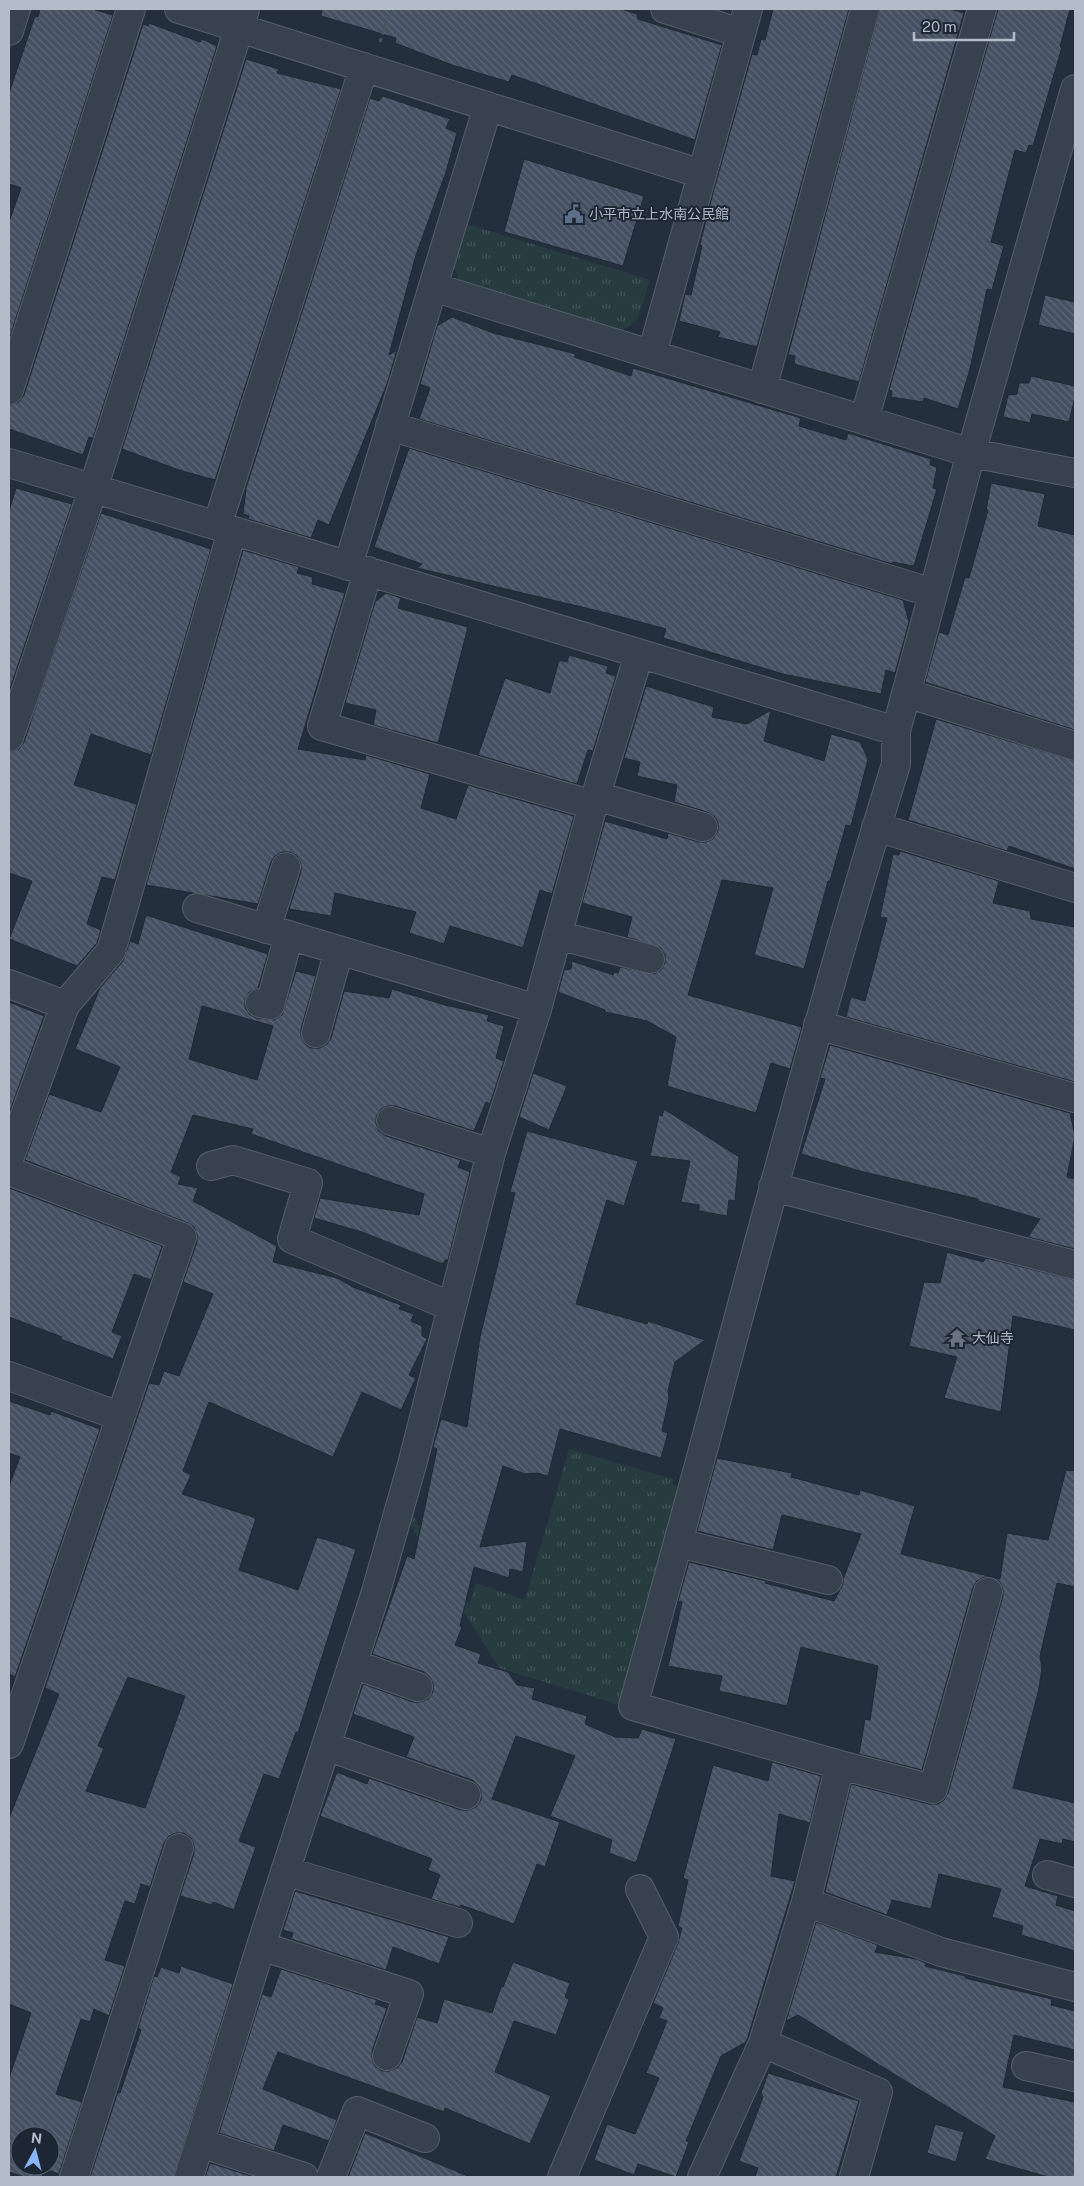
<svg xmlns="http://www.w3.org/2000/svg" width="1084" height="2186" viewBox="0 0 1084 2186" font-family="'Public Sans','Noto Sans JP',sans-serif">
  <style>
    .park { fill: url(#park-tufts) }
    .building { fill: url(#building-back-hatch); stroke: #1f2835; fill-rule: evenodd }
    .lines { fill: none; stroke-linecap: round; stroke-linejoin: round }
    .minor-casing { stroke: #565f6c; stroke-width: 30 }
    .path { stroke: #44595c; stroke-width: 3; stroke-dasharray: 4 4; stroke-linecap: butt }
    .minor { stroke: #38414e; stroke-width: 28 }
    .labels { text-anchor: middle; stroke-width: 4; stroke-linejoin: round; paint-order: stroke }
    .poi-label { font-size: 14px; fill: #b4bcc9; stroke: #1d2633; text-anchor: start }
  </style>
  <defs>
    <pattern id="park-tufts" width="24" height="20" patternUnits="userSpaceOnUse" patternTransform="scale(1.25)"><rect width="24" height="20" fill="#263c3f"/><path d="M3 7l-1-3M5 7V3M7 7l1-3M15 17l-1-3M17 17v-4M19 17l1-3" fill="none" stroke="#435659"/></pattern>
    <pattern id="building-back-hatch" width="6" height="6" patternUnits="userSpaceOnUse" patternTransform="scale(1.25)"><rect width="6" height="6" fill="#455162"/><path d="M-1 5l2 2M0 0l6 6M5-1l2 2" fill="none" stroke="#5d6877"/></pattern>
  </defs>
  <rect width="100%" height="100%" fill="#242f3e"/>
  <path class="park" d="M467,224L650,280L637,320L623,330L459,280L453,263Z
    M569,1449L673,1479V1484L679,1487L620,1705L499,1668L409,1523L412,1514L469,1605L476,1583L525,1600Z"/>
  <path class="building" d="M40,9H92L113,15L9,340V222L21,188L9,184V93L35,16L38,17Z
    M322,9H621L637,14L638,19L722,45L695,140L512,75L509,82L452,65L395,43L396,38L321,16Z
    M773,9H849L757,347L718,337L720,332L679,321L685,294L691,295L702,246L700,244L713,193L752,54L757,55L761,39L765,40Z
    M880,9H950L964,13L859,382L794,364L795,356L788,355Z
    M998,9H1070L1060,47H1062L1033,146L1029,145L1026,153L1015,150L991,242L1004,246L992,290L987,289L970,369L958,409L924,398L923,402L891,397L892,391L889,390Z
    M149,23L200,42L202,39L217,46L93,438L89,437L83,455L9,429V405L19,402L24,395L143,24L148,26Z
    M246,59L279,69L277,73L341,89L215,480L179,470L122,449Z
    M383,96L450,119L446,128L457,133L446,172L416,255L389,355L397,350L387,384L329,525L318,520L311,538L248,519L249,516L243,514L246,488L370,98L379,101Z
    M524,159L644,196L623,266L504,232Z
    M1045,295L1075,302V334L1038,325Z
    M452,317L493,333L576,354L574,357L631,376L633,368L801,418L799,426L846,440L848,433L931,459L930,465L937,467L933,488L937,489L914,566L892,562V564L419,419L430,388L420,384L437,326Z
    M1031,376L1075,386V397L1069,422L1032,414L1030,423L1003,417L1008,395L1017,394L1019,383H1029Z
    M409,448L903,600L909,622L895,673L886,670L881,694L783,674L663,638L666,629L607,613L417,568L422,564L374,547Z
    M991,483L1045,494L1038,526L1075,535V730L925,682L939,632L948,635L965,577L969,578L988,510H986Z
    M16,488L72,504L9,692V511Z
    M101,513L211,549L151,755L91,734L74,785L137,804L115,880L102,877L87,924L101,930L97,943L77,966L9,939L32,881L9,873V752L19,749L24,742Z
    M243,550L299,567L297,573L313,577L312,584L345,593L298,749L365,760L366,755L430,774L421,808L456,819L468,785L574,816L552,894L540,890L523,948L450,926L444,944L409,933L416,912L335,893L331,916L289,909L301,872V864L297,856L290,852H282L275,856L271,862L258,904L146,885Z
    M386,593L401,598L398,608L468,627L438,743L373,725L376,710L345,703L375,602Z
    M569,655L608,666L606,673L616,676L593,751L588,750L577,784L478,755L505,678L550,693L559,660L567,662Z
    M646,686L714,707L712,717L747,724L771,710L764,741L824,761L831,734L860,742L868,759L851,826L846,825L830,881H828L804,969L754,955L773,888L722,880L688,995L802,1027L790,1069L771,1063L756,1113L667,1086L676,1037L647,1021L605,1012V1010L558,992L564,970L571,969L572,961L613,975L614,972L618,973L620,967L654,974L661,970L665,963V955L661,948L627,937L632,917L582,903L605,821L667,839L668,833L699,842H706L713,839L718,831V823L714,816L707,812L674,802L677,785L637,776L640,762L624,758Z
    M936,719L1075,761V869L1009,846L1007,851L908,820Z
    M900,851L999,881L993,903L1030,911L1031,919L1075,927V1082L846,1017L851,997L865,1001L887,918L880,917L893,854L899,855Z
    M146,915L268,954L258,988L249,992L245,1000V1008L250,1015L256,1018L274,1020L282,1015L296,971L316,976L301,1029V1036L305,1044L311,1048H320L327,1044L331,1038L344,991L389,998L392,989L445,1005L489,1015L487,1021L504,1026L496,1058L504,1061L490,1104L486,1102L474,1131L395,1106H388L381,1109L376,1117V1124L379,1131L386,1136L461,1160L458,1167L470,1172L448,1260H445L443,1264L362,1232L314,1218L320,1198L419,1215L424,1194L251,1134L253,1129L193,1115L171,1172L181,1177L178,1184L198,1188L193,1201L277,1246L273,1262L337,1278L353,1287L401,1305L399,1309L414,1314L411,1321L422,1326V1336L427,1339L409,1375L416,1378L401,1410L362,1392L333,1457L209,1402L183,1471L191,1475L182,1494L256,1518L239,1570L298,1590L317,1537L356,1549L298,1733L296,1732L279,1779L264,1774L239,1841L256,1847L234,1910L213,1902L212,1905L180,1896L194,1853V1845L191,1838L184,1833H176L169,1836L164,1843L150,1887L141,1884L135,1904L125,1901L105,1960L125,1966L109,2016L94,2009L90,2022L81,2019L56,2094L82,2102L59,2174L45,2169L42,2177H25L9,2172V2078L31,2013L9,2004V1818L59,1694L45,1688L149,1383L159,1385L164,1371L179,1376L213,1294L183,1282L197,1242V1235L194,1227L188,1223L25,1160L49,1094L101,1112L120,1067L75,1049L100,988L123,961L130,941L138,944ZM202,1006L273,1026L257,1080L189,1059ZM128,1677L185,1696L145,1808L86,1791L104,1748L98,1746ZM20,2136H50V2166H20Z
    M9,1002L44,1016L9,1114Z
    M830,1045L1070,1113L1075,1136L1067,1177L1075,1179V1249L1028,1237L1040,1219L978,1201V1199L860,1171L801,1154L825,1079L820,1078Z
    M533,1073L567,1086L549,1130L519,1117Z
    M664,1109L739,1157L735,1201L729,1200L727,1216L699,1211V1205L681,1202L690,1161L650,1156L659,1115L662,1116Z
    M527,1131L638,1161L624,1206L607,1200L576,1304L647,1324L648,1321L705,1340L675,1362L668,1391L669,1398L662,1431L668,1433L661,1458L560,1429L548,1476L537,1473L525,1474L503,1466L480,1547L527,1541L523,1572L510,1569L509,1578L474,1567L460,1626L462,1627L455,1645L481,1654L478,1663L508,1672L517,1685L535,1688L532,1699L587,1716L585,1724L615,1737L638,1738L642,1729L676,1739L636,1863L609,1853L612,1840L550,1816L575,1756L516,1736L492,1799L560,1822L545,1867L537,1864L514,1924L461,1905L460,1907L431,1899L440,1875L428,1870L432,1859L320,1816L337,1772L367,1784L369,1778L461,1810H469L476,1807L481,1800V1792L478,1785L472,1780L406,1757L414,1737L353,1714L363,1684L413,1702H421L428,1699L433,1692V1684L430,1677L424,1672L372,1654L407,1556L414,1559L437,1449L433,1447L441,1419L467,1427L480,1337L515,1193L510,1192Z
    M9,1188L162,1246L151,1280L134,1274L112,1332L122,1336L113,1359L61,1339L62,1337L9,1317Z
    M947,1252L983,1262L986,1258L1075,1280V1330L1013,1316L1001,1412L944,1398L957,1357L909,1346L924,1282L940,1283Z
    M9,1401L50,1415L51,1411L100,1429L15,1677L9,1674V1486L20,1457L9,1453Z
    M717,1458L792,1473L791,1477L859,1495L860,1490L915,1506L901,1554L1000,1579L1007,1533L1048,1540L1066,1470L1075,1471V1587L1057,1583L1040,1656L1042,1668L1039,1689L1013,1788L1075,1803V1842L1063,1839L1062,1844L1040,1839L1025,1886L1058,1896L1056,1905L1075,1911V1951L1021,1935L1023,1926L992,1917L1001,1889L939,1874L931,1909L892,1900L887,1915L825,1892L851,1784L929,1804H938L944,1800L948,1793L1003,1596V1589L999,1581L992,1577H984L977,1581L973,1587L922,1770L859,1754L865,1719L870,1720L878,1666L801,1647L787,1706L719,1691L722,1676L668,1666L682,1602L678,1601L689,1562L766,1581L765,1583L834,1601L843,1584V1579L861,1534L782,1515L773,1550L697,1531Z
    M772,1762L821,1776L810,1823L779,1814L771,1876L795,1881L748,2037L746,2042L721,2056L686,2141L689,2142L676,2177L638,2164L634,2175L594,2160L607,2124L635,2134L659,2078L646,2073L667,2021L659,2018L663,2008L653,2003L678,1943L682,1928L678,1926L688,1880L683,1878L713,1765L768,1781Z
    M295,1891L449,1937L439,1964L393,1947L386,1970L291,1939L293,1933L283,1930Z
    M816,1922L878,1945L875,1952L916,1959L926,1963L925,1966L965,1976V1978L1052,1999L1051,2005L1075,2011V2050L1014,2035L1003,2087L1075,2102V2177H1048L985,2159L995,2136L798,2015L786,2021Z
    M513,1962L570,1983L565,1997L569,2000L556,2035L514,2021L495,2072L551,2096L530,2144L445,2108L444,2112L278,2052L263,2089L337,2120L329,2141L283,2125L274,2151L219,2133L262,1994L271,1997L281,1969L377,2000L375,2004L387,2008L372,2051V2058L375,2066L382,2071H389L397,2068L402,2062L417,2017L437,2023L444,1999L492,2013L501,1987H503Z
    M181,1966L233,1984L174,2177H90L118,2092L120,2093L141,2030L138,2028L154,1976L157,1977L161,1967L179,1973Z
    M768,2073L859,2101L836,2177H755L758,2168L739,2161L763,2097L761,2093Z
    M935,2124L964,2132L956,2162L927,2153Z
    M365,2133L470,2177H348Z
    M210,2163L254,2177H205Z"/>
  <g class="lines">
    <g class="minor-casing">
      <path id="minor" d="M179,9L702,174
        M665,9L741,33
        M9,31L16,9
        M433,287L971,453L1075,473
        M652,354L748,9
        M762,389L865,9
        M9,390L131,9
        M864,420L982,9
        M390,426L933,593
        M9,463L896,731
        M217,526L364,67
        M348,566L488,106
        M368,571L322,726L593,805
        M906,693L1075,746
        M9,737L28,685L93,489L245,9
        M596,796L703,827
        M876,827L1075,888
        M197,908L537,1009
        M266,929L286,867
        M557,935L650,959
        M9,984L65,1005
        M260,1003L270,1005L289,935
        M818,1025L1075,1098
        M316,1033L339,950
        M391,1121L491,1153
        M9,1159L65,1005L111,951L232,531
        M211,1166L233,1160L308,1183L292,1239L452,1307
        M9,1171L182,1237L9,1744
        M773,1187L1075,1265
        M9,1376L119,1416
        M679,1543L828,1580
        M353,1664L418,1687
        M326,1746L466,1795
        M840,1765L933,1789L988,1592
        M285,1871L458,1923
        M1047,1875L1075,1883
        M806,1902L941,1952L1075,1987
        M261,1946L409,1994L387,2056
        M763,2043L878,2092L854,2177
        M1026,2066L1075,2077
        M200,2143L304,2177
        M74,2177L179,1848
        M189,2177L261,1946L375,1595L413,1461L491,1153L537,1009L593,805L639,654
        M331,2177L357,2111L425,2138
        M562,2177L664,1937L640,1889
        M702,2177L763,2043L806,1902L840,1765L633,1706C721,1392 799,1075 896,764V731L971,453L1075,89"/>
    </g>
    <path class="path" d="M380,42L390,9"/>
    <use href="#minor" class="minor"/>
  </g>
  <defs>
    <g id="civic-bare" transform="scale(1.5)"><path d="M-.6-6.5H3V-4.5H.6V-3L4-1V1h2V6H-6V1h2V-1L-.6-3ZM-1.2 2.5V6h2.4V2.5Z" fill="#5c6f8a" stroke="#1d2633" stroke-width="2.5" paint-order="stroke"/></g>
    <g id="temple-bare" transform="scale(1.5)"><path d="M0-6L5-2H3V0L6.5 2.5H4V6H1.5V3h-3V6H-4V2.5H-6.5L-3 0V-2H-5Z" fill="#6b7280" stroke="#1d2633" stroke-width="2.5" paint-order="stroke"/></g>
  </defs>
  <g fill-rule="evenodd">
    <use href="#civic-bare" x="574" y="214"/>
    <use href="#temple-bare" x="957" y="1338"/>
  </g>
  <g class="labels">
    <g class="poi-label">
      <text x="589" y="219">小平市立上水南公民館</text>
      <text x="972" y="1343">大仙寺</text>
    </g>
  </g>
  <rect width="1084" height="2186" fill="none" stroke="#b4bcc9" stroke-width="20"/>
  <g transform="translate(35 2151) rotate(7)"><circle r="24" fill="#1d2633" stroke="#59626f"/>
  <path d="M0-4L9 19L0 12L-9 19Z" fill="#8ab4f8"/>
  <text y="-8" font-size="14" font-weight="bold" text-anchor="middle" fill="#b4bcc9">N</text>
  </g>
  <path d="M914 32v8h100v-8" fill="none" stroke="#b4bcc9" stroke-width="2.5"/>
  <text x="922" y="32" font-size="15" fill="#b4bcc9" stroke="#1d2633" stroke-width="4" paint-order="stroke">20 m</text>
</svg>
